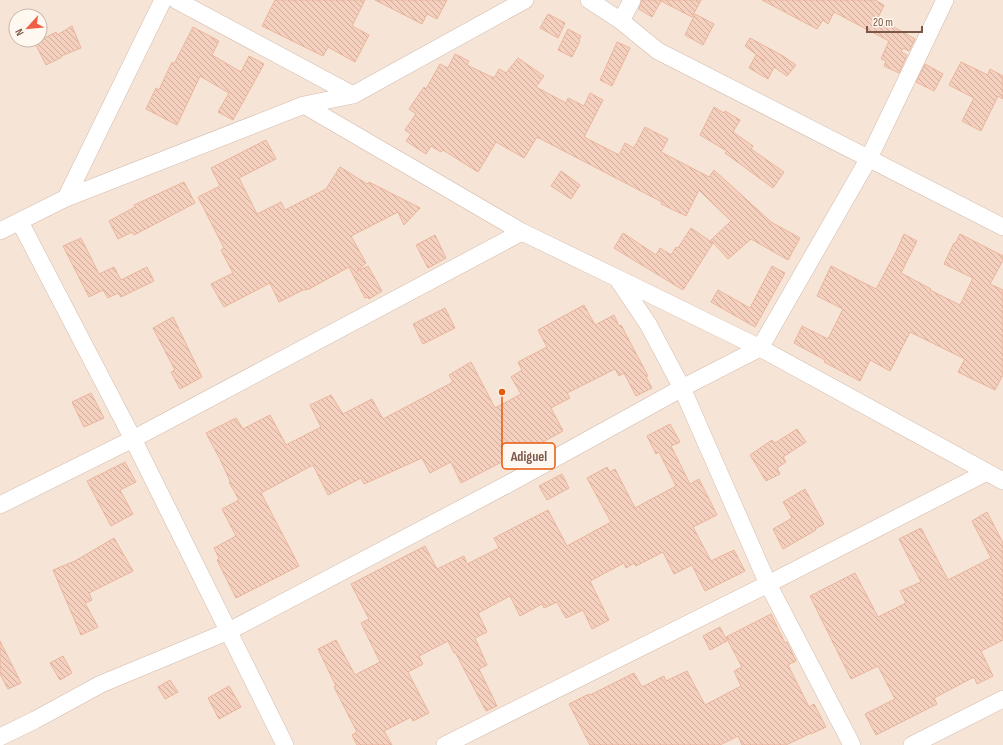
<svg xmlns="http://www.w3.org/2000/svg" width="1003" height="745" viewBox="0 0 1003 745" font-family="'Sofia Sans Condensed',sans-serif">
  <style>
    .residential { fill: #f6e5d6; fill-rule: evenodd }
    .building { fill: url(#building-back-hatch); stroke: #eab59d }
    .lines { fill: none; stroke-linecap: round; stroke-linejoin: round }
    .street-casing { stroke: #d2baac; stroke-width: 18 }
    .street { stroke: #fff; stroke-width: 17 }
    .leader { fill: none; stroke: #e8590c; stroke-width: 1.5 }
    .callout-dot { fill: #e8590c; stroke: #fff8f0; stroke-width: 1.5 }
    .callout { fill: #fff8f0; stroke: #e8590c; stroke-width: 1.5 }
    .callout-label { font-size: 14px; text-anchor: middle; font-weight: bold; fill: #7b5749 }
  </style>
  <defs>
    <pattern id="building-back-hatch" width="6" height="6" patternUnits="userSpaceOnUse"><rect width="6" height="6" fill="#f6d0be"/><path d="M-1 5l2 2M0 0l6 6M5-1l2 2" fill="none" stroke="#ccac9c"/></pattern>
  </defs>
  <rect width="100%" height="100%" fill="#fef4e8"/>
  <path class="residential" d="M0,0H1003V745H0ZM16,16H40V40H16Z"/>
  <path class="building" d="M275,0H365L352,26L369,35L355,62L328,47L323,56L262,26Z
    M375,0H447L437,19L427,14L422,24Z
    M642,0H701L692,17L661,1L652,17L639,9Z
    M762,0H875L884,5L878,18L915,39L909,51L903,48L901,52L907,55L899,73L884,66L886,61L881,59L889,41L834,12L828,24L823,20L817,29Z
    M548,14L565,23L558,38L540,28Z
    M695,14L714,24L703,45L685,35Z
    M72,26L81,48L61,56L62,57L46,65L35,43L56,32L57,35Z
    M193,27L219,41L212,55L241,72L249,56L264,64L233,120L218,112L229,93L200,76L177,125L146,109L156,88L159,90L172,62L174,64Z
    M568,29L581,36L579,40L580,41L572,57L558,50Z
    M750,38L783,56L796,65L787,76L774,67L768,79L749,68L756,55L765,61L745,46Z
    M617,42L630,48L612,86L600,80Z
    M455,54L469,61L467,65L494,78L499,69L506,73L518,58L544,76L536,87L566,103L568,98L584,106L590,93L603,100L584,137L619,155L625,143L634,148L645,127L668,139L661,152L709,177L714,170L771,222L800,238L788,260L751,239L728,259L711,240L731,221L699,190L686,216L661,204L662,202L537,137L524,158L496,142L478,172L443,150L441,152L431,146L426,154L406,141L411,134L405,130L416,114L409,109L424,87L426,89L440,64L448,68Z
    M961,62L988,75L990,69L1003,76V99L998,96L981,131L962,121L974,98L949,85Z
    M925,64L943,74L934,91L916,82Z
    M714,107L724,113L725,111L740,120L733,132L753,146L751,149L784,172L773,188L725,153L727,151L700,135Z
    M266,140L276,159L239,178L257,214L281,202L285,210L326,189L340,167L367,184L369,182L420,208L404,225L398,212L351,236L366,263L357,271L368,266L382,291L369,299L368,297L365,298L349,267L309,289L303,290L279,302L270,283L224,307L211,284L233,273L221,250L224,248L198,197L220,186L211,168Z
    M561,171L580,185L571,199L551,186Z
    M184,182L195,203L134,235L132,232L118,239L109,221L135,207L134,205Z
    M691,228L713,243L683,290L614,248L623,233L656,255L660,248L671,255L676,247L678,248Z
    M904,234L917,241L901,273L931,289L930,290L960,305L973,278L944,264L954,243L955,244L960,234L1003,256V260L990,284L1003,290V375L995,390L958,372L965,359L910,332L890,371L870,360L860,381L824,362L825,360L794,343L802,326L828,339L843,309L817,296L831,266L876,289L896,252Z
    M435,235L446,258L428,268L416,245Z
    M81,238L99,274L114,267L121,280L147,267L154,281L121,297L118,293L108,298L103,290L89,297L63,246Z
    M772,266L785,273L755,327L711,302L718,290L750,308Z
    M584,305L595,325L614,315L619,326L621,325L648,376L646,377L652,388L636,396L624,373L619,376L615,369L567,393L570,398L551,408L563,431L534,447L533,446L461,483L451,462L430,473L422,458L364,484L361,478L328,495L313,465L261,493L299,566L236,598L217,560L219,558L214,548L236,536L222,509L239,500L229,482L230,481L220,459L206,433L236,418L243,429L270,415L286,445L321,427L310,405L331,395L343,414L372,399L383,419L453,382L449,375L471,362L495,408L521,394L511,377L522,370L518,362L547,347L538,330Z
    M445,308L455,328L423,344L413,324Z
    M173,317L202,377L180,389L171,372L175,370L153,328Z
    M91,393L104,418L84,427L72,402Z
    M670,424L680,442L671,446L690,484L699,479L717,515L693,527L711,561L734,550L745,571L705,591L692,565L674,574L663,552L636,566L634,563L626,568L624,563L590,581L609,620L592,629L583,610L566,618L557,602L544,608L542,604L520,616L510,596L478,613L487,632L475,638L487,665L479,669L497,706L486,711L455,652L454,653L448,641L419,656L423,664L408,672L429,713L413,721L411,717L384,731L392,745H357L352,735L357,732L334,687L336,686L318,649L336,640L355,675L380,662L361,623L369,619L351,584L425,546L437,569L464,556L467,564L499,548L494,538L548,510L567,546L611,522L587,478L607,467L610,472L615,469L635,508L676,486L659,452L656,454L647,436Z
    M797,429L806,442L783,457L786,462L777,468L780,474L766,481L750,455L772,440L775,443Z
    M125,462L136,482L120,490L133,514L111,526L87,481Z
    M562,474L569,488L547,500L539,486Z
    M805,489L824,524L815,529L816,530L783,549L773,529L792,518L783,502Z
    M987,512L1003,543V640L981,651L993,676L977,684L974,677L934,698L937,704L876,735L865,714L895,699L878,666L851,679L810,596L855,573L878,617L906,603L900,591L921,582L899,539L921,528L948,580L991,558L972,521Z
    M114,538L133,571L89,593L92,600L85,603L98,627L81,635L53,570L75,561Z
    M771,614L785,643L787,642L796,661L788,665L809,707L814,704L826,727L811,734V733L786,745H742L738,736L720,745H590L569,704L589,694L590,695L634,673L642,687L664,676L666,681L687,671L705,705L741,686L734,671L742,667L726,637Z
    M720,627L727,641L710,650L703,636Z
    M0,641L21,683L8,689L0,674Z
    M63,656L72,673L60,680L50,663Z
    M170,680L178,692L165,699L158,687Z
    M229,686L241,707L219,719L208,698Z"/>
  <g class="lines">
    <g class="street-casing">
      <path id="street" d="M176,0L353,95
        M589,0L621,21L658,51L1003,227
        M621,21L632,0
        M304,105L522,232L617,278L648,324L682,388L768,584L852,745
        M66,198L163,0
        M20,222L133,439L285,745
        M0,231L66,198L304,105L353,95L525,0
        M617,278L760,348L1003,481
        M0,505L133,439L522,232
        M0,737L35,720L101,684L229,631L510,483L682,388L760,348L869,158L945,0
        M445,745L768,584L987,472
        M912,745L1003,699"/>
    </g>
    <use href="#street" class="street"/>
  </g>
  <path class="leader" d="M502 392L502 456"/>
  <circle class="callout-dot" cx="502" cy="392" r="4"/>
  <rect class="callout" x="502" y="443" width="53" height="26" rx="4"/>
  <g class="callout-label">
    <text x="529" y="461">Adiguel</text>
  </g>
  <g transform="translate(28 28) rotate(243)"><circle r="19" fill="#fff8f0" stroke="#cab8ad"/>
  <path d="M0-3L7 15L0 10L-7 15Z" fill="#f05f45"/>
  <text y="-6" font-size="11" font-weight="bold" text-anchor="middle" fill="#7b5749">N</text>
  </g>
  <path d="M867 26v6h55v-6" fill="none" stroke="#7b5749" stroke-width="2"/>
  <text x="873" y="26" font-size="12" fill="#7b5749" stroke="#fff8f0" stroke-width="3" paint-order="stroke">20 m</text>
</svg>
